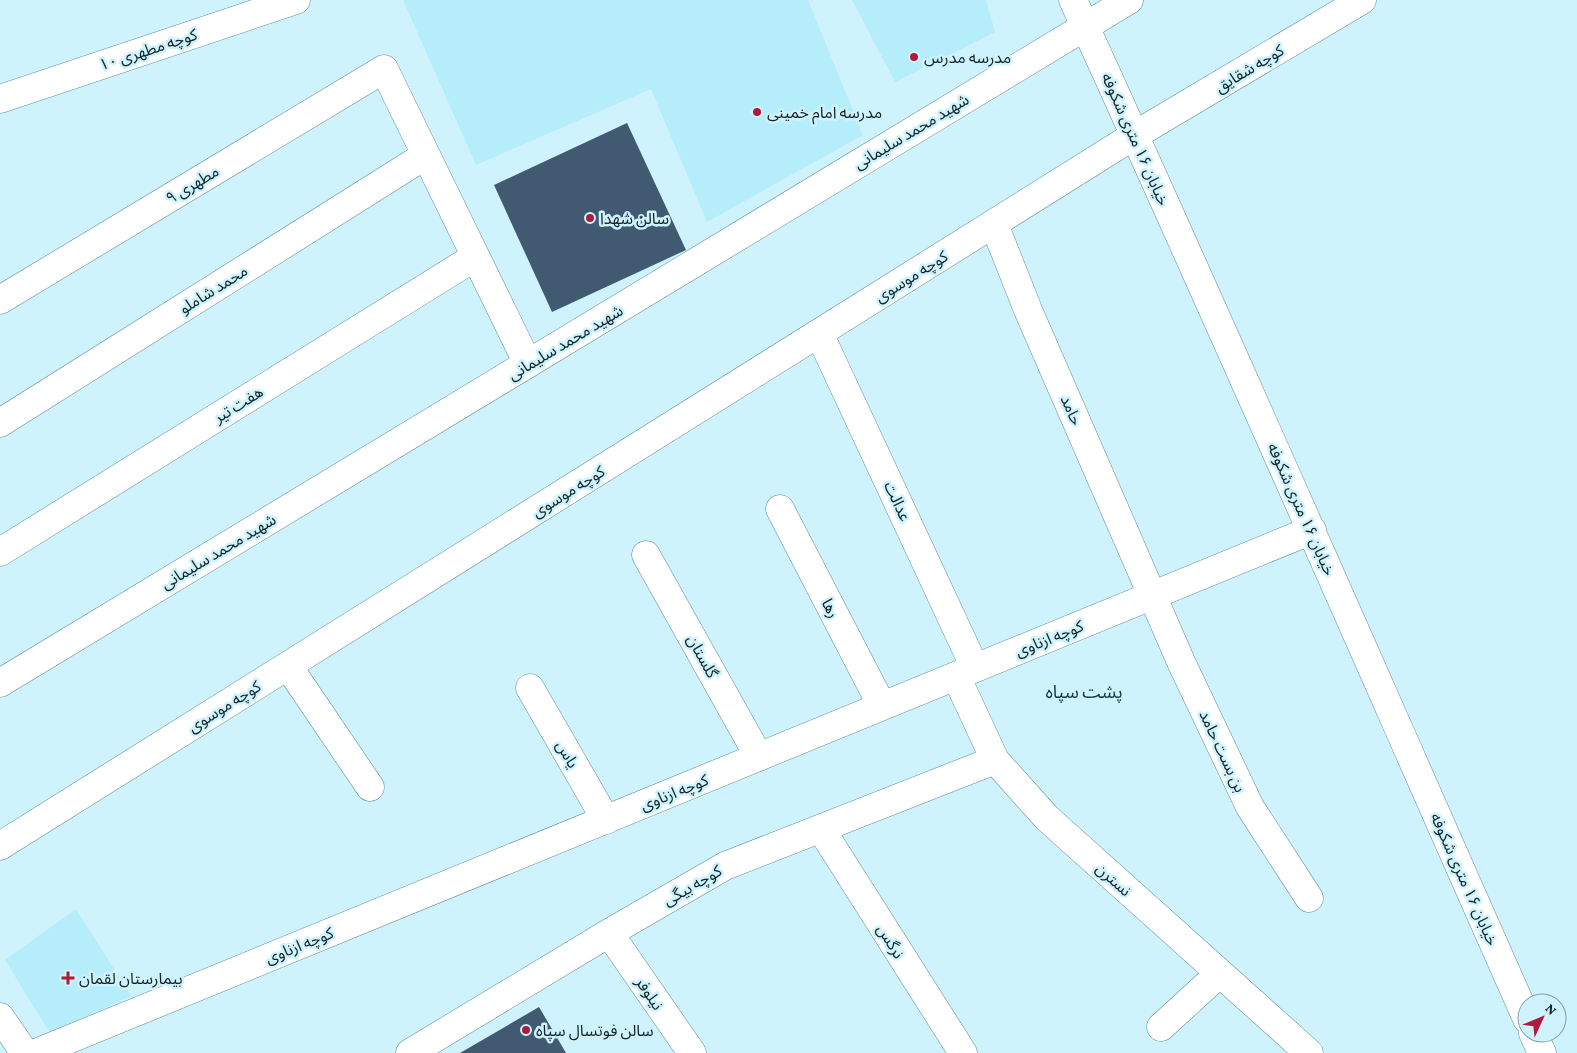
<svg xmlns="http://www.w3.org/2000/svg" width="1577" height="1053" viewBox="0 0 1577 1053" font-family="'Crimson Pro','Noto Sans Arabic',serif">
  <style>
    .built { fill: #b5edfb }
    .building { fill: #415a72 }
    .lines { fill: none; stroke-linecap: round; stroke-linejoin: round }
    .street-casing { stroke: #618c97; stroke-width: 29 }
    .secondary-casing { stroke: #618c97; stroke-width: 29 }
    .street { stroke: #fff; stroke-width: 28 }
    .secondary { stroke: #fff; stroke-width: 28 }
    .poi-dot { fill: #af1b3d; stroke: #cef3fc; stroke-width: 2 }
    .labels { text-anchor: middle; stroke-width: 5; stroke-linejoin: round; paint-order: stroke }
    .street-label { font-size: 16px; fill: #122428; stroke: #cef3fc }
    .poi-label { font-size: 16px; fill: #122428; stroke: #cef3fc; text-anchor: start }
    .neighbourhood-label { font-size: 18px; fill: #0a3842; stroke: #cef3fc }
  </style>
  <rect width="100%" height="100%" fill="#cef3fc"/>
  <path class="built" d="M403,0H808L863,135L707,222L651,89L476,165Z
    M852,0H986L995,32L895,82Z
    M76,909L131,996L50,1033L5,960Z"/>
  <path class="building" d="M627,123L686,250L552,312L494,185Z
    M539,1007L566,1053H460Z"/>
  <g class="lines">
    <g class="street-casing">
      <path id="street" d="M0,99L296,0
        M994,224L1028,310L1182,664L1250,807L1309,898
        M0,300L384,69L528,364
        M819,333L975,668
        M0,423L426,155
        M780,509L882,706
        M0,552L475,257
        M646,555L759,757
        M288,666L370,787
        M956,676L995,760L1047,818L1309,1053
        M0,683L1129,0
        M530,688L606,820
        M821,829L963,1053
        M0,846L1135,135L1362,0
        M609,933L692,1053
        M1161,1027L1220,973
        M36,1053L1312,530
        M410,1053L609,933L725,866L995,760"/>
    </g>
    <g class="secondary-casing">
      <path id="secondary" d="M1073,0C1228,338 1376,679 1527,1019
        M0,1017L25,1053
        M1533,1033L1542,1053"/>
    </g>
    <use href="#street" class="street"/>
    <use href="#secondary" class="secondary"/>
  </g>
  <g class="poi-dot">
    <circle cx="914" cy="57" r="5"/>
    <circle cx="757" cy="112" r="5"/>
    <circle cx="590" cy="218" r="5"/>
    <path d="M65.5 970.5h5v5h5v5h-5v5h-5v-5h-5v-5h5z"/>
    <circle cx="526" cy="1030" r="5"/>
  </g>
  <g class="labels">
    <g class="street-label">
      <text transform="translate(148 49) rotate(-18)" y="6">کوچه مطهری ۱۰</text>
      <text transform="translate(1249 68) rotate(-31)" y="6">کوچه شقایق</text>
      <text transform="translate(911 131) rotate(-31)" y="6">شهید محمد سلیمانی</text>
      <text transform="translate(1136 139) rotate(66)" y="6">خیابان ۱۶ متری شکوفه</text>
      <text transform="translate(192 184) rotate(-31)" y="6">مطهری ۹</text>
      <text transform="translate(911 276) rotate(-32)" y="6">کوچه موسوی</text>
      <text transform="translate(213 289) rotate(-32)" y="6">محمد شاملو</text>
      <text transform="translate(565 342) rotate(-31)" y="6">شهید محمد سلیمانی</text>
      <text transform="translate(238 404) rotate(-32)" y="6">هفت تیر</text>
      <text transform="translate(1072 410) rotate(66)" y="6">حامد</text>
      <text transform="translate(568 491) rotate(-32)" y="6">کوچه موسوی</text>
      <text transform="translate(898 501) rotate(65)" y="6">عدالت</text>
      <text transform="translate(1302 509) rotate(66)" y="6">خیابان ۱۶ متری شکوفه</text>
      <text transform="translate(218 551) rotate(-31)" y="6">شهید محمد سلیمانی</text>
      <text transform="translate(831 608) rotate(63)" y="6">رها</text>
      <text transform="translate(1049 638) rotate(-22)" y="6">کوچه ازناوی</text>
      <text transform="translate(703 656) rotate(61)" y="6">گلستان</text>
      <text transform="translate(224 706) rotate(-32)" y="6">کوچه موسوی</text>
      <text transform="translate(1223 751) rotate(65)" y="6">بن بست حامد</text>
      <text transform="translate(568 754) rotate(60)" y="6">یاس</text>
      <text transform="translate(674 792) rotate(-22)" y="6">کوچه ازناوی</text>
      <text transform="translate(1114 879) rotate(42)" y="6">نسترن</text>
      <text transform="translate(1465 879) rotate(66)" y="6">خیابان ۱۶ متری شکوفه</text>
      <text transform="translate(692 885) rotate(-30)" y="6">کوچه بیگی</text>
      <text transform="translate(891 941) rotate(58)" y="6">نرگس</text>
      <text transform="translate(299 945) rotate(-22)" y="6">کوچه ازناوی</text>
      <text transform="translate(650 993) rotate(56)" y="6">نیلوفر</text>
    </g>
    <g class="poi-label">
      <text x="924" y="63">مدرسه مدرس</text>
      <text x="767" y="118">مدرسه امام خمینی</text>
      <text x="600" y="224">سالن شهدا</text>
      <text x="79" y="984">بیمارستان لقمان</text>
      <text x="536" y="1036">سالن فوتسال سپاه</text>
    </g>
    <g class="neighbourhood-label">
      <text x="1084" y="698">پشت سپاه</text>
    </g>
  </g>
  <g transform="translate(1542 1018) rotate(46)"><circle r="24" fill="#cef3fc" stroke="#83a0a7"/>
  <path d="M0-4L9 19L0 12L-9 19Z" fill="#af1b3d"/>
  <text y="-8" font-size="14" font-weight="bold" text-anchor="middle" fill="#122428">N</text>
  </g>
</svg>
